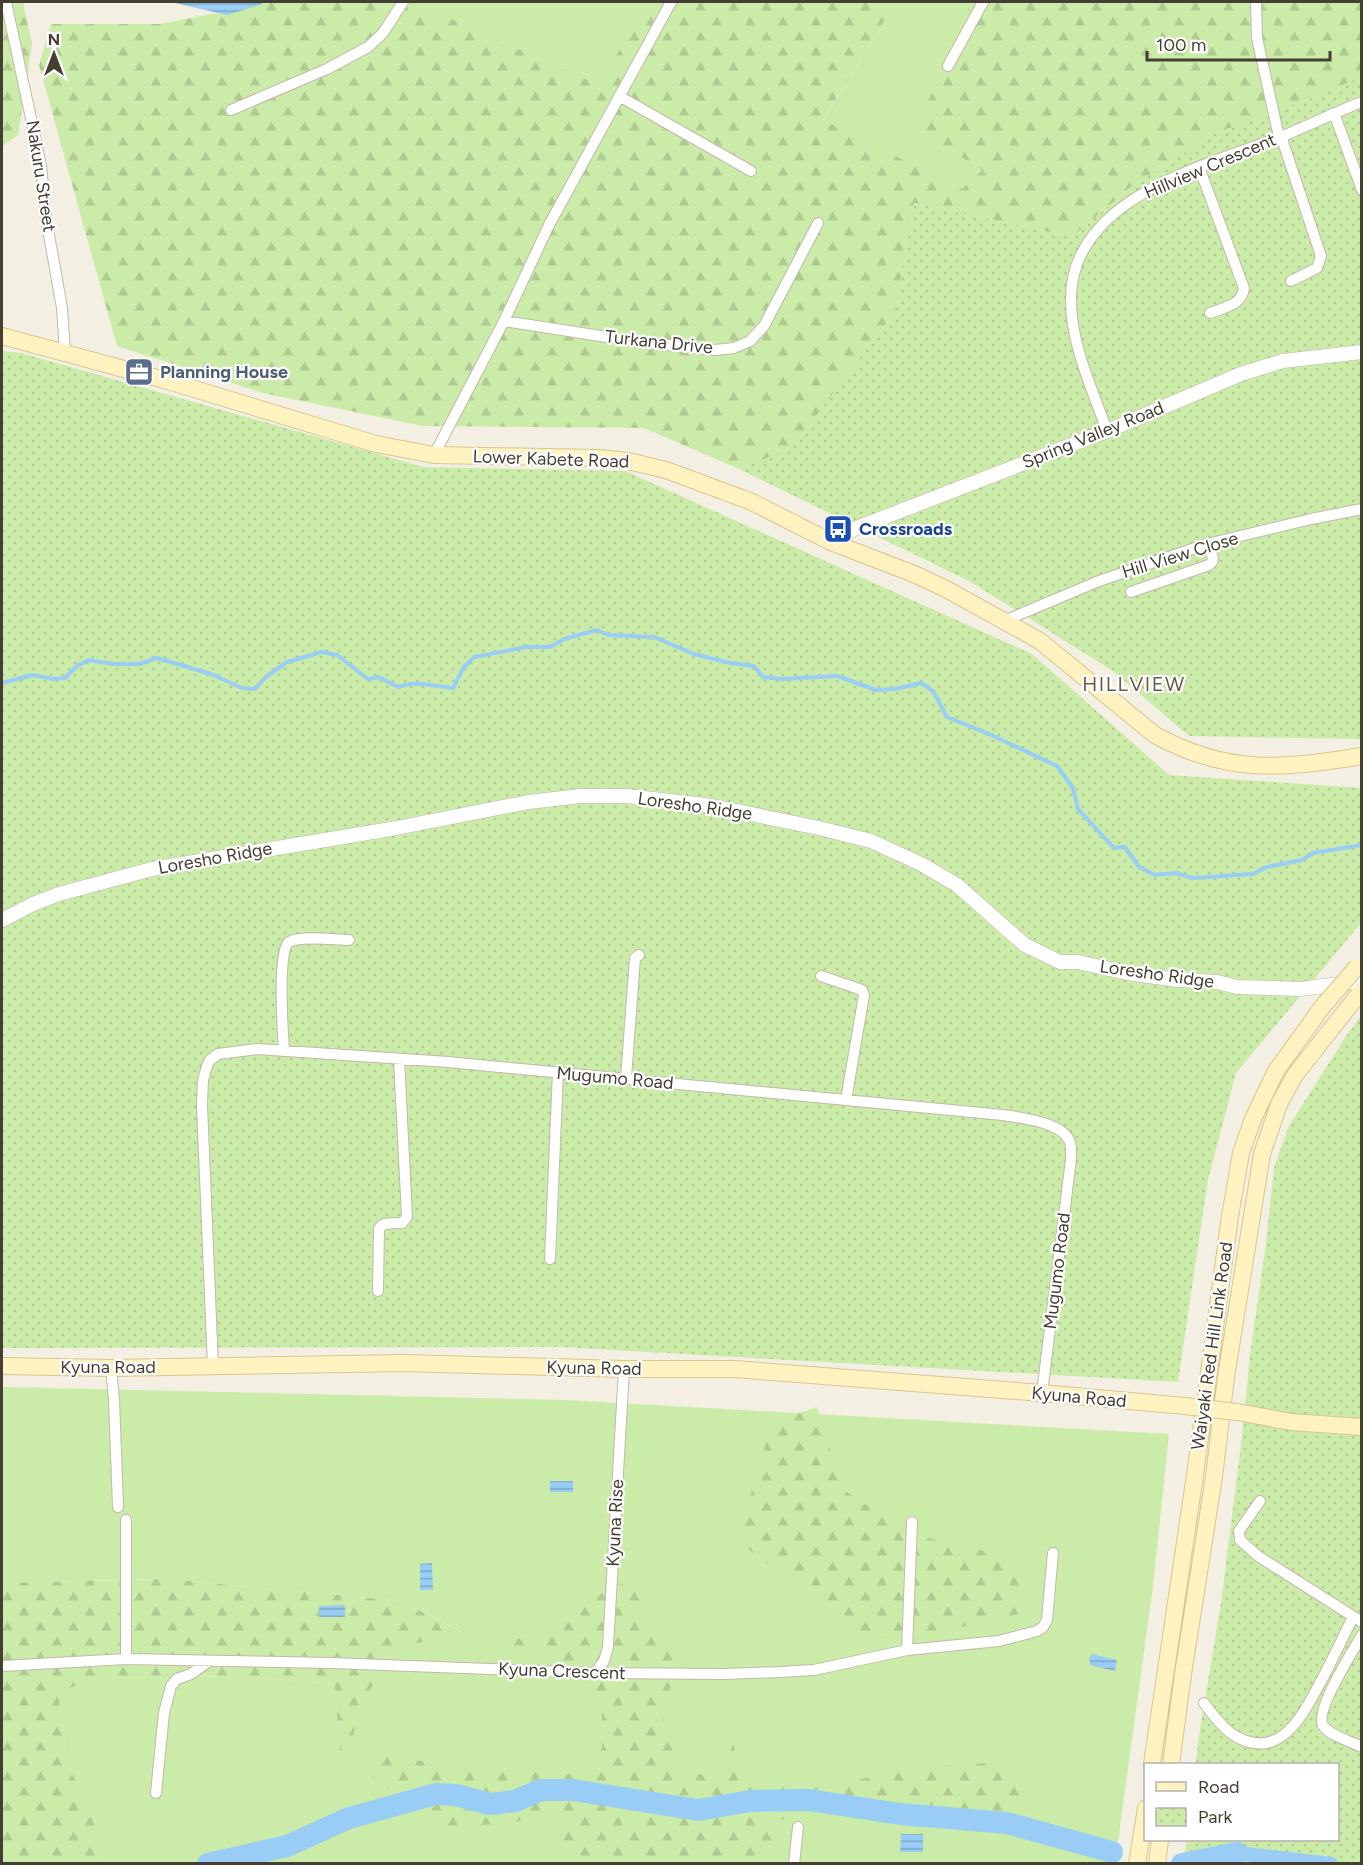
<svg xmlns="http://www.w3.org/2000/svg" width="1363" height="1865" viewBox="0 0 1363 1865" font-family="Figtree,sans-serif">
  <style>
    .grass { fill: #cbeba8 }
    .forest { fill: url(#forest-firs) }
    .park { fill: url(#park-dots) }
    .water { fill: url(#water-rules) }
    .lines { fill: none; stroke-linecap: round; stroke-linejoin: round }
    .stream { stroke: #99cdf6; stroke-width: 4 }
    .canal { stroke: #99cdf6; stroke-width: 14 }
    .river { stroke: #99cdf6; stroke-width: 22 }
    .minor-casing { stroke: #c2baa8; stroke-width: 12 }
    .tertiary-casing { stroke: #c2baa8; stroke-width: 15 }
    .secondary-casing { stroke: #d7c68e; stroke-width: 18 }
    .minor { stroke: #fff; stroke-width: 10 }
    .tertiary { stroke: #fff; stroke-width: 14 }
    .secondary { stroke: #fff2c1; stroke-width: 16 }
    .secondary-bridge-casing { stroke: #d7c68e; stroke-width: 18; stroke-linecap: butt }
    .secondary-bridge { stroke: #fff2c1; stroke-width: 16 }
    .labels { text-anchor: middle; stroke-width: 4.5; stroke-linejoin: round; paint-order: stroke }
    .street-label { font-size: 18px; fill: #453f33; stroke: #fff }
    .service-label { font-size: 18px; font-weight: bold; fill: #4e5e75; stroke: #fff; text-anchor: start }
    .transit-label { font-size: 18px; font-weight: bold; fill: #164399; stroke: #fff; text-anchor: start }
    .neighbourhood-label { font-size: 20px; letter-spacing: 1.5px; fill: #695d49; stroke: #fff }
  </style>
  <defs>
    <pattern id="forest-firs" width="22" height="20" patternUnits="userSpaceOnUse" patternTransform="scale(1.5)"><rect width="22" height="20" fill="#cbeba8"/><path d="M5 1l3.5 6h-7zM16 11l3.5 6h-7z" fill="#b0cb91"/></pattern>
    <pattern id="park-dots" width="8" height="8" patternUnits="userSpaceOnUse" patternTransform="scale(1.5)"><rect width="8" height="8" fill="#cbeba8"/><path d="M2 2h.1M6 6h.1" fill="none" stroke="#b0cb91" stroke-width="1.8" stroke-linecap="round"/></pattern>
    <pattern id="water-rules" width="6" height="5" patternUnits="userSpaceOnUse" patternTransform="scale(1.5)"><rect width="6" height="5" fill="#99cdf6"/><path d="M0 2.5h6" fill="none" stroke="#7fa8c8"/></pattern>
  </defs>
  <rect width="100%" height="100%" fill="#f3efe3"/>
  <path class="grass" d="M428,2H647L599,85L425,8Z
    M896,2H971L917,129L982,170L962,189L823,121Z
    M2,1387L565,1400L1169,1434L1153,1586L1115,1863H98L101,1833L67,1763L58,1693L94,1678L236,1676L334,1684L343,1776L361,1701L403,1645L462,1632L402,1601L166,1579L2,1583Z"/>
  <path class="forest" d="M2,2H23L32,44L18,135L2,146Z
    M272,2H428L426,8L599,85L647,2H896L823,120L962,189L982,170L916,129L971,2H1362L1361,77L1307,100L1216,133L1131,187L1072,237L914,203L895,312L791,449L739,469L644,428L423,426L263,393L117,346L39,65L51,24H160Z
    M817,1407L842,1489L911,1534L1023,1560V1613L948,1630L871,1639L815,1602L742,1544L753,1481L773,1422Z
    M646,1573V1633L683,1658L661,1712L681,1770L721,1779L733,1744L744,1787L844,1782L938,1766L990,1763L1029,1785L1023,1842L937,1805L777,1820L773,1863L560,1864L556,1817L447,1829L372,1777L390,1751L443,1768L589,1775L602,1747V1708L532,1648L498,1645L562,1625L573,1607Z
    M166,1579L402,1601L463,1633L403,1646L361,1701L343,1779L334,1684L236,1676L94,1678L58,1693L67,1763L101,1833L98,1863H2V1583Z"/>
  <path class="park" d="M1361,77V739L1189,736L1113,671L971,582L739,469L791,448L895,312L914,203L1072,237L1131,187L1216,133L1307,100Z
    M2,351L21,353L423,467L625,471L1032,654L1169,775L1361,788V923L1236,1073L1208,1179L1178,1382L560,1347L2,1348Z
    M1361,1016V1863L1182,1864L1187,1840H1338V1764H1196L1198,1742L1221,1603L1242,1437L1250,1355L1266,1244L1274,1168L1289,1126L1350,1030Z"/>
  <path class="water" d="M154,2H264L262,4L227,15L175,3Z
    M550,1481H573V1492H550Z
    M432,1563L433,1590H420V1564Z
    M345,1605V1617H319V1606Z
    M1092,1654L1117,1660L1115,1671L1090,1665L1089,1659Z
    M901,1834H923V1852H900Z"/>
  <g class="lines">
    <path class="stream" d="M2,683L33,675L53,679L65,678L77,666L89,660L113,664H139L157,658L211,674L242,688L255,689L266,677L287,662L322,652L337,655L368,679L379,677L398,687L409,684H423L453,688L464,667L474,657L527,647H550L564,639L597,630L608,635L654,637L694,654L730,663L754,666L763,677L781,679L837,676L876,690L895,689L921,683L933,691L947,717L989,734L1057,766L1073,788L1078,809L1114,848L1125,847L1139,867L1155,875L1176,873L1192,878L1253,874L1267,867L1302,860L1313,853L1362,845"/>
    <path class="canal" d="M1237,1853L1331,1864"/>
    <path class="river" d="M208,1864L287,1846L349,1818L436,1794L456,1795L490,1804L515,1801L541,1790H573L698,1810L750,1801L809,1800L900,1814L1007,1823L1112,1852
      M1182,1864L1237,1853"/>
    <g class="minor-casing">
      <path id="minor" d="M6,2L41,165L46,218L62,308L65,352
        M1256,2L1257,38L1279,137
        M948,66L983,2
        M619,96L751,171
        M231,110L327,69L368,47L383,33L403,2
        M1334,113L1362,190
        M1281,136L1321,256L1317,268L1291,281
        M1199,167L1244,288C1242,305 1225,307 1210,313
        M504,321L639,342L715,350L734,348L750,341L764,326L818,223
        M1107,431C1092,388 1071,345 1071,300C1070,199 1203,166 1278,138C1306,127 1333,113 1362,102
        M434,455L504,321L549,225L671,2
        M1131,592L1209,565L1212,562L1213,558L1207,544
        M1004,621L1099,581L1207,544L1311,519L1362,509
        M821,976L862,990L864,995L846,1100
        M284,1051C283,1035 277,949 289,942C301,935 334,940 349,940
        M626,1078L635,958L639,955
        M550,1259L558,1072
        M378,1291L379,1229C382,1221 394,1224 402,1223L407,1217L399,1059
        M213,1367L202,1105L203,1080L207,1066L210,1060L218,1054L257,1049L448,1062L1003,1115C1021,1118 1061,1122 1069,1140C1072,1145 1071,1153 1071,1159L1042,1393
        M111,1368L114,1399L118,1507
        M1260,1501L1239,1531L1240,1540L1258,1556L1362,1622
        M1362,1635C1353,1651 1312,1714 1324,1727C1333,1737 1350,1741 1362,1747
        M907,1650L912,1522
        M126,1659V1520
        M2,1666L126,1659L331,1663L595,1673L724,1674L780,1672L814,1670L907,1650L999,1641L1037,1631L1043,1627L1047,1620L1053,1553
        M595,1673L604,1661L608,1647L624,1369
        M1204,1703C1212,1714 1221,1726 1232,1734C1278,1764 1302,1717 1320,1683C1332,1661 1342,1639 1353,1617
        M156,1793L164,1713L171,1686L177,1679L191,1674L208,1662
        M794,1864L798,1827"/>
    </g>
    <g class="tertiary-casing">
      <path id="tertiary" d="M831,542L854,529L1107,431L1241,374L1283,361L1362,352
        M2,920L33,904L59,894L152,869L391,829L529,802L580,796H627L712,806L819,828L871,841L921,864L957,885L1025,945L1060,962H1078L1127,973L1178,980L1217,982L1237,987L1300,989L1362,981"/>
    </g>
    <g class="secondary-casing">
      <path id="secondary" d="M2,336L168,381L376,444L434,455L599,458L628,461L666,470L752,502L831,542L914,574L946,589L1040,641L1155,735C1228,775 1283,769 1362,756
        M2,1366L111,1368L404,1363L624,1369H734L1042,1393L1185,1406
        M1237,1412L1291,1422L1362,1427
        M1152,1764L1195,1475L1230,1216L1241,1153L1253,1119L1276,1071L1323,1006
        M1171,1764L1183,1674L1214,1477L1226,1377L1262,1154L1279,1104L1295,1075L1362,990
        M1137,1864L1146,1808
        M1157,1864L1160,1840"/>
    </g>
    <use href="#minor" class="minor"/>
    <use href="#tertiary" class="tertiary"/>
    <use href="#secondary" class="secondary"/>
    <g class="secondary-bridge-casing">
      <path id="secondary-bridge" d="M1323,1006L1357,967
        M1185,1406L1237,1412"/>
    </g>
    <use href="#secondary-bridge" class="secondary-bridge"/>
  </g>
  <defs>
    <g id="office-square" transform="scale(1.5)"><rect x="-9" y="-9" width="18" height="18" rx="4" fill="#5c6f8a" stroke="#fff"/><path d="M-6-3h4V-5.5h4V-3h4V5H-6ZM-1-4.5V-3h2v-1.5ZM-6 0V1H6V0Z" fill="#fff"/></g>
    <g id="bus-square" transform="scale(1.5)"><rect x="-9" y="-9" width="18" height="18" rx="4" fill="#1a4fb4" stroke="#fff"/><path d="M-5-6H5V4H4V6H2V4H-2V6H-4V4H-5ZM-3.5-4V0h7V-4ZM-3.5 1.2v1.5H-2V1.2ZM2 1.2v1.5H3.5V1.2Z" fill="#fff"/></g>
  </defs>
  <g fill-rule="evenodd">
    <use href="#office-square" x="139" y="372"/>
    <use href="#bus-square" x="838" y="529"/>
  </g>
  <g class="labels">
    <g class="street-label">
      <text transform="translate(1210 166) rotate(-23)" y="6">Hillview Crescent</text>
      <text transform="translate(41 176) rotate(81)" y="6">Nakuru Street</text>
      <text transform="translate(659 342) rotate(6)" y="6">Turkana Drive</text>
      <text transform="translate(1093 435) rotate(-22)" y="6">Spring Valley Road</text>
      <text transform="translate(551 459) rotate(2)" y="6">Lower Kabete Road</text>
      <text transform="translate(1180 555) rotate(-17)" y="6">Hill View Close</text>
      <text transform="translate(695 806) rotate(8)" y="6">Loresho Ridge</text>
      <text transform="translate(215 858) rotate(-10)" y="6">Loresho Ridge</text>
      <text transform="translate(1157 974) rotate(8)" y="6">Loresho Ridge</text>
      <text transform="translate(615 1078) rotate(5)" y="6">Mugumo Road</text>
      <text transform="translate(1057 1271) rotate(-83)" y="6">Mugumo Road</text>
      <text transform="translate(1212 1346) rotate(-82)" y="6">Waiyaki Red Hill Link Road</text>
      <text x="108" y="1373">Kyuna Road</text>
      <text transform="translate(594 1368) rotate(1)" y="6">Kyuna Road</text>
      <text transform="translate(1079 1397) rotate(5)" y="6">Kyuna Road</text>
      <text transform="translate(615 1523) rotate(-87)" y="6">Kyuna Rise</text>
      <text transform="translate(562 1671) rotate(2)" y="6">Kyuna Crescent</text>
    </g>
    <g class="service-label">
      <text x="160" y="378">Planning House</text>
    </g>
    <g class="transit-label">
      <text x="859" y="535">Crossroads</text>
    </g>
    <g class="neighbourhood-label">
      <text x="1134" y="691">HILLVIEW</text>
    </g>
  </g>
  <rect width="1363" height="1865" fill="none" stroke="#453f33" stroke-width="6"/>
  <rect x="1144" y="1763" width="195" height="78" fill="#ffffff" stroke="#b5b2ad" stroke-width="1.5"/>
  <rect x="1156" y="1782" width="30" height="9" fill="#fff2c1" stroke="#b5b2ad" stroke-width="1.5"/>
  <text x="1198" y="1793" font-size="18" fill="#453f33">Road</text>
  <rect x="1156" y="1808" width="30" height="18" fill="url(#park-dots)" stroke="#b5b2ad" stroke-width="1.5"/>
  <text x="1198" y="1823" font-size="18" fill="#453f33">Park</text>
  <g transform="translate(54 54)" stroke="#ffffff" stroke-width="4.5" paint-order="stroke">
  <path d="M0-4.5L10 22L0 15L-10 22Z" fill="#453f33"/>
  <text y="-9" font-size="16" font-weight="bold" text-anchor="middle" fill="#453f33">N</text>
  </g>
  <path d="M1147 51v9h183v-9" fill="none" stroke="#453f33" stroke-width="3"/>
  <text x="1156" y="51" font-size="18" fill="#453f33" stroke="#ffffff" stroke-width="4.5" paint-order="stroke">100 m</text>
</svg>
